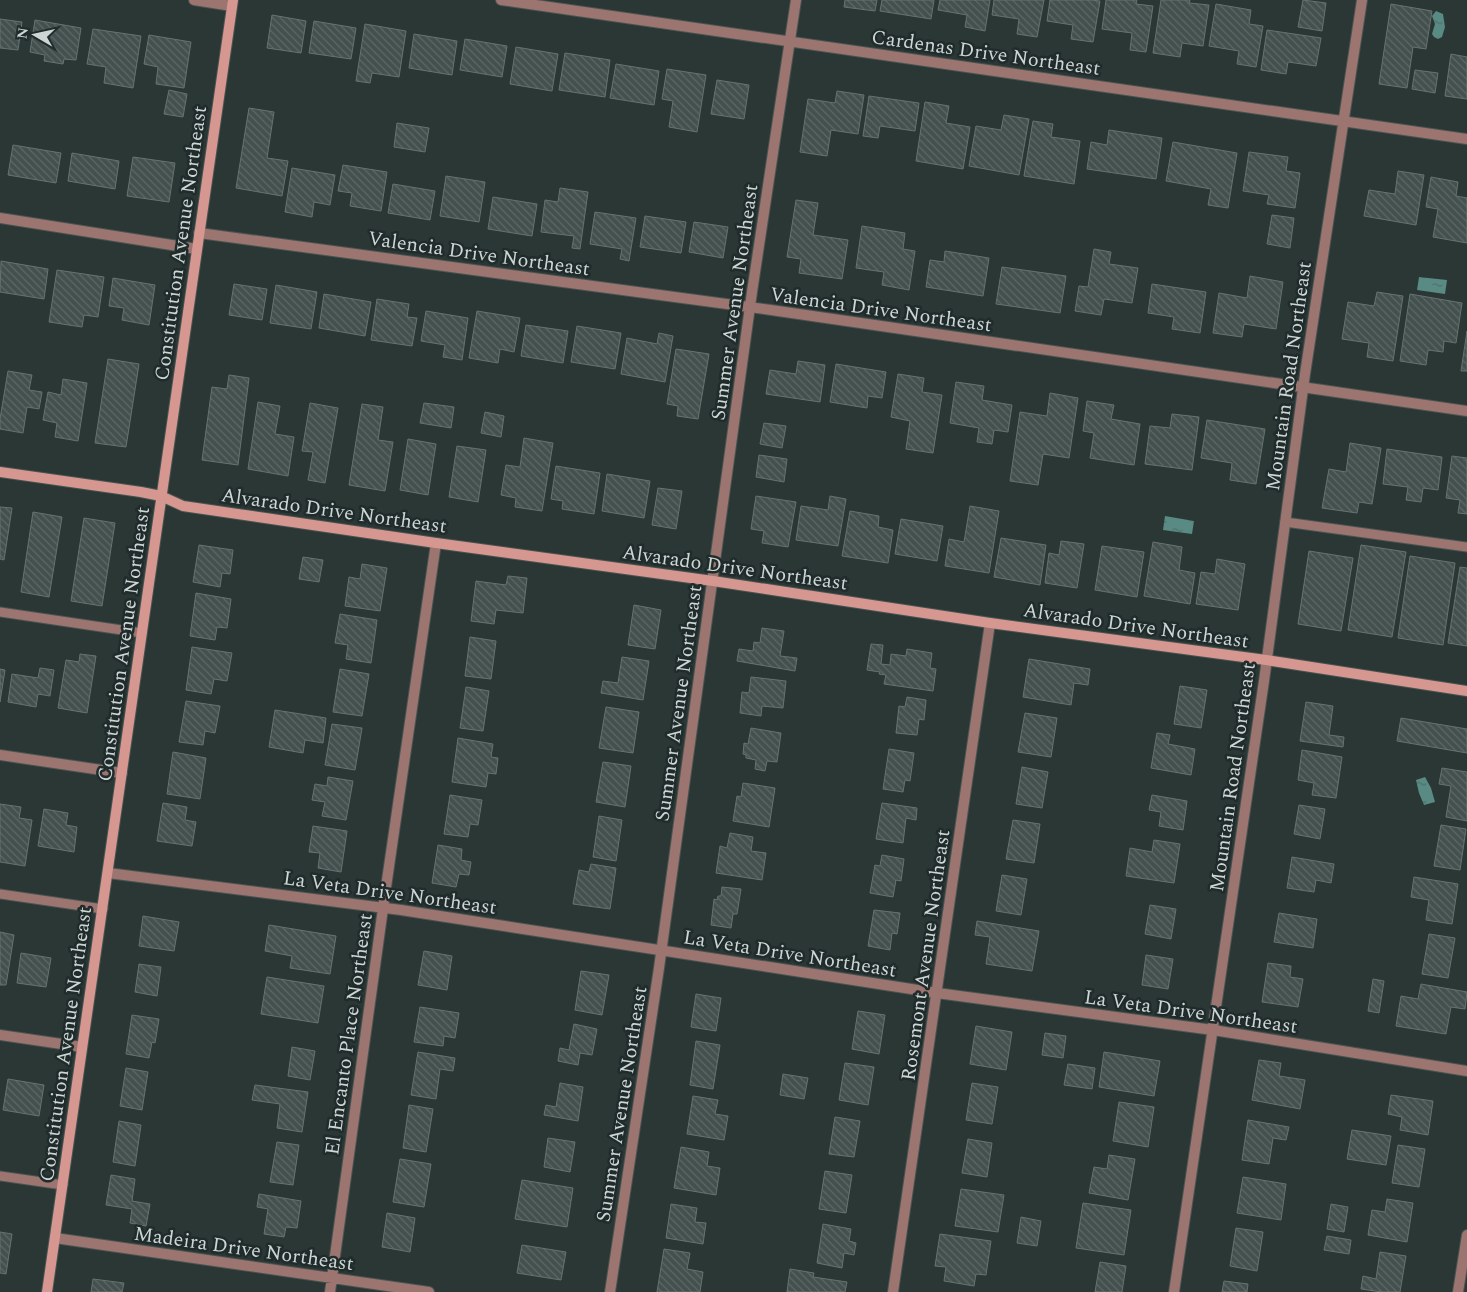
<svg xmlns="http://www.w3.org/2000/svg" width="1467" height="1292" viewBox="0 0 1467 1292" font-family="Spectral,serif">
  <style>
    .water { fill: url(#water-ripples) }
    .building { fill: url(#building-back-hatch); stroke: #657371 }
    .lines { fill: none; stroke-linecap: round; stroke-linejoin: round }
    .lane-casing { stroke: #485452; stroke-width: 11 }
    .street-casing { stroke: #485452; stroke-width: 12 }
    .secondary-casing { stroke: #485452; stroke-width: 12 }
    .lane { stroke: #9c7470; stroke-width: 9 }
    .street { stroke: #9c7470; stroke-width: 10 }
    .secondary { stroke: #d69791; stroke-width: 10 }
    .labels { text-anchor: middle; stroke-width: 5; stroke-linejoin: round; paint-order: stroke }
    .street-label { font-size: 20px; fill: #ced6d5; stroke: #202c2b }
  </style>
  <defs>
    <pattern id="water-ripples" width="26" height="14" patternUnits="userSpaceOnUse" patternTransform="scale(1.25)"><rect width="26" height="14" fill="#598a83"/><path d="M2 4q2-2 4 0t4 0M15 11q2-2 4 0t4 0" fill="none" stroke="#50706c"/></pattern>
    <pattern id="building-back-hatch" width="6" height="6" patternUnits="userSpaceOnUse" patternTransform="scale(1.25)"><rect width="6" height="6" fill="#43504e"/><path d="M-1 5l2 2M0 0l6 6M5-1l2 2" fill="none" stroke="#5d6867"/></pattern>
  </defs>
  <rect width="100%" height="100%" fill="#2a3735"/>
  <path class="water" d="M1436,11L1443,14L1445,27L1442,37L1438,39L1434,37L1432,34L1435,24L1432,16Z
    M1419,277L1447,280L1445,294L1417,290Z
    M1165,516L1194,521L1192,534L1163,530Z
    M1425,777L1431,788L1435,802L1424,805L1419,793L1416,780Z"/>
  <path class="building" d="M845,0H877L875,11L844,7Z
    M882,0H934L931,19L880,11Z
    M940,0H990L985,31L965,27L967,15L938,10Z
    M994,0H1044L1037,37L1017,34L1019,19L992,15Z
    M1050,0H1091L1100,1L1093,42L1071,39L1073,25L1047,21Z
    M1106,0H1137L1136,4L1153,6L1146,52L1130,50L1132,33L1102,29Z
    M1161,0H1190L1189,3L1209,5L1203,46L1182,43L1180,57L1153,53Z
    M1303,0L1326,3L1322,31L1298,27Z
    M1216,4L1251,10L1249,24L1263,26L1256,67L1237,64L1239,51L1209,46Z
    M1391,4L1432,11L1426,49L1413,47L1407,88L1379,84Z
    M272,15L306,21L301,53L267,48Z
    M0,19L22,22L18,50L0,48Z
    M35,20L81,28L76,60L64,59L63,64L44,61L45,55L30,52Z
    M314,21L356,28L351,59L309,53Z
    M365,24L406,31L399,77L372,73L370,83L356,81Z
    M93,29L141,36L133,88L104,83L106,67L87,64Z
    M1267,30L1321,38L1316,66L1288,62L1286,74L1261,70Z
    M414,34L457,41L452,75L409,68Z
    M149,35L191,42L184,88L156,84L158,67L144,64Z
    M465,39L507,46L502,77L460,70Z
    M516,47L558,54L552,91L510,84Z
    M565,53L610,60L605,97L559,90Z
    M1451,54L1467,57V99L1445,96Z
    M616,64L659,71L654,105L610,98Z
    M667,69L706,75L697,132L669,127L673,101L662,99Z
    M1415,70L1438,73L1435,93L1412,89Z
    M717,80L749,85L744,119L711,114Z
    M169,90L187,94L183,117L164,114Z
    M837,91L864,95L858,134L831,130L827,156L800,152L808,99L835,103Z
    M869,96L919,103L915,131L880,126L878,138L863,136Z
    M925,102L949,106L946,123L970,127L963,169L916,161Z
    M249,108L274,112L267,158L288,161L282,196L236,188Z
    M1004,115L1029,119L1019,175L969,166L976,126L1001,130Z
    M1033,121L1053,124L1051,137L1080,141L1074,184L1024,176Z
    M397,123L429,128L425,152L394,147Z
    M1109,130L1162,138L1156,179L1087,169L1091,142L1107,145Z
    M1173,142L1237,153L1228,208L1208,205L1211,189L1166,181Z
    M13,145L61,153L56,183L8,175Z
    M1249,152L1288,157L1286,171L1300,173L1295,208L1267,204L1269,195L1243,191Z
    M72,153L119,161L115,189L68,181Z
    M133,157L175,163L169,202L127,196Z
    M343,165L387,172L381,211L350,206L352,193L338,191Z
    M292,168L335,175L330,205L314,202L312,217L285,212Z
    M1398,171L1424,175L1416,225L1364,216L1369,190L1395,194Z
    M446,176L485,182L479,222L440,216Z
    M1431,177L1458,182L1456,196L1467,198V243L1433,237L1438,209L1426,207Z
    M393,184L435,191L430,220L388,213Z
    M560,188L588,192L580,249L572,248L574,236L541,232L545,200L558,202Z
    M493,197L537,204L532,236L488,229Z
    M796,200L818,203L813,235L848,240L842,279L799,273L801,259L787,257Z
    M595,212L636,218L629,261L620,259L622,249L590,244Z
    M1272,215L1294,218L1290,248L1267,244Z
    M645,216L686,222L681,253L640,247Z
    M694,222L728,227L723,258L689,252Z
    M862,226L905,233L903,249L915,251L909,290L882,285L884,272L856,268Z
    M1094,249L1111,252L1109,264L1138,268L1132,303L1104,299L1101,315L1075,311L1079,286L1088,287Z
    M945,251L989,258L983,296L926,287L930,260L944,262Z
    M1,261L48,269L44,299L0,292Z
    M1002,267L1066,276L1060,313L996,304Z
    M57,270L104,277L98,317L84,315L82,327L49,322Z
    M1250,276L1283,282L1276,329L1244,324L1242,337L1213,333L1219,293L1247,298Z
    M113,278L155,285L149,325L122,320L124,308L109,306Z
    M234,284L267,289L262,320L229,315Z
    M1152,284L1206,292L1200,333L1172,329L1174,317L1148,313Z
    M276,285L317,292L311,329L270,323Z
    M1377,292L1403,296L1393,361L1367,357L1369,343L1342,339L1348,302L1374,306Z
    M324,294L371,302L365,336L319,328Z
    M1410,294L1462,303L1456,343L1444,341L1443,352L1428,350L1426,365L1400,361Z
    M377,299L409,304L407,317L417,318L412,346L371,340Z
    M426,311L468,318L462,360L443,357L445,345L421,341Z
    M477,311L520,318L514,352L500,349L498,363L469,358Z
    M526,325L568,331L563,363L521,356Z
    M577,326L621,333L615,369L571,362Z
    M1467,331V371H1461Z
    M659,333L673,336L665,382L621,374L627,338L657,344Z
    M676,349L709,354L698,419L677,416L678,406L667,404Z
    M108,359L139,364L126,447L95,443Z
    M798,361L825,365L820,402L766,394L770,370L796,374Z
    M836,364L886,372L882,398L868,396L867,408L830,402Z
    M8,371L32,375L29,390L42,392L39,409L27,407L23,433L0,429V419Z
    M898,374L924,378L922,392L942,395L933,453L906,449L910,421L891,417Z
    M229,375L249,378L238,465L202,460L212,387L227,389Z
    M63,379L87,383L78,441L55,437L57,423L43,420L48,392L61,395Z
    M956,382L984,386L982,400L1012,405L1008,432L994,430L992,444L977,442L979,428L950,423Z
    M1050,393L1078,398L1069,458L1043,454L1038,485L1010,481L1020,412L1047,416Z
    M1087,401L1114,405L1111,419L1140,424L1134,465L1090,458L1094,433L1083,431Z
    M258,402L280,406L275,434L294,437L288,476L248,469Z
    M310,403L338,408L325,483L308,480L313,452L302,451Z
    M424,403L454,407L451,428L420,423Z
    M362,404L383,407L378,440L393,442L385,491L349,485Z
    M485,412L504,416L501,437L481,433Z
    M1172,414L1199,417L1192,470L1145,464L1150,426L1170,428Z
    M1207,420L1265,429L1256,484L1230,480L1232,463L1201,458Z
    M764,423L786,426L782,448L760,444Z
    M524,438L553,443L542,511L515,507L516,498L501,495L506,465L520,467Z
    M408,439L436,444L428,495L400,490Z
    M1350,443L1381,448L1372,504L1359,502L1357,513L1322,508L1329,469L1346,472Z
    M457,446L486,450L478,502L449,497Z
    M1387,449L1442,457L1438,490L1423,488L1421,502L1406,500L1408,487L1383,484Z
    M759,455L787,459L784,482L756,477Z
    M1452,456L1467,458V514L1458,513L1460,500L1446,498Z
    M556,466L600,473L594,514L562,509L563,501L551,499Z
    M607,474L650,481L644,518L602,511Z
    M658,488L682,491L676,529L652,525Z
    M756,496L796,502L788,547L762,543L764,531L751,529Z
    M830,496L846,499L838,546L796,540L801,506L828,510Z
    M970,506L999,511L989,573L945,566L949,539L964,542Z
    M0,507L12,508L4,560L0,559Z
    M850,511L879,516L878,527L893,530L888,563L842,556Z
    M33,512L62,517L49,597L21,592Z
    M84,518L115,523L102,606L71,601Z
    M901,519L943,526L937,561L895,554Z
    M1001,538L1046,545L1040,585L994,577Z
    M1061,541L1084,544L1077,588L1045,583L1049,553L1059,555Z
    M1153,542L1182,547L1179,570L1195,573L1190,604L1144,596Z
    M199,545L233,550L230,574L222,573L220,587L193,582Z
    M1361,545L1406,552L1392,637L1348,630Z
    M1102,546L1144,552L1137,597L1095,590Z
    M1309,551L1353,558L1341,631L1298,624Z
    M1410,556L1455,563L1443,645L1398,638Z
    M303,557L323,560L319,582L299,579Z
    M1217,559L1245,564L1238,610L1196,604L1201,572L1215,574Z
    M362,564L387,568L380,611L345,606L349,577L360,579Z
    M1460,567L1467,568V646L1448,643Z
    M508,576L527,578L523,613L496,610L494,624L471,621L476,581L506,585Z
    M196,593L231,599L227,628L217,627L215,640L190,636Z
    M634,605L661,610L655,649L628,645Z
    M340,614L377,620L371,663L346,659L348,645L335,643Z
    M762,628L784,631L780,656L797,658L795,671L737,661L739,649L753,651L754,642L760,643Z
    M470,637L496,641L491,679L465,676Z
    M871,644L883,645L881,664L890,665L891,654L906,656L907,649L932,653L930,668L936,669L933,691L884,684L886,675L879,674L880,672L867,670Z
    M192,647L232,653L227,681L214,679L211,694L186,690Z
    M80,654L96,656L87,713L58,708L66,660L79,662Z
    M622,657L649,661L643,700L601,693L603,681L618,683Z
    M1029,659L1090,669L1088,685L1074,683L1071,705L1023,697Z
    M40,668L54,670L50,696L38,694L36,707L8,702L12,674L38,678Z
    M0,669L5,670L0,702Z
    M340,669L369,674L362,716L333,712Z
    M751,677L786,681L783,708L762,706L761,716L740,713L742,692L749,693Z
    M1180,686L1207,690L1201,728L1174,724Z
    M466,687L489,691L483,731L460,728Z
    M907,697L926,700L924,720L919,719L917,735L896,733L899,706L905,707Z
    M186,701L220,706L215,733L205,731L203,745L179,742Z
    M1306,702L1333,706L1329,735L1344,737L1343,747L1300,741Z
    M606,707L639,712L633,753L599,748Z
    M275,710L326,718L323,743L305,740L303,753L269,747Z
    M1025,713L1057,718L1051,757L1018,752Z
    M1401,718L1467,729V753L1397,741Z
    M332,724L362,728L355,770L325,765Z
    M751,728L781,733L777,762L767,761L765,771L755,769L756,760L746,758V755L743,754L744,743L748,744Z
    M1157,733L1170,735L1168,744L1195,749L1191,775L1151,768Z
    M458,738L493,744L491,757L498,758L496,774L488,773L486,787L452,782Z
    M889,749L914,753L910,781L905,780L903,792L883,789Z
    M1302,750L1342,757L1336,798L1312,795L1314,783L1298,780Z
    M173,752L206,758L200,799L167,794Z
    M603,762L631,766L625,807L596,802Z
    M1022,767L1048,772L1042,808L1016,804Z
    M1442,768L1467,772V821L1446,817L1451,786L1439,784Z
    M328,777L353,781L346,820L322,816L325,802L312,800L315,784L327,786Z
    M743,783L775,788L769,827L733,821L737,796L741,797Z
    M450,795L482,800L478,825L470,824L468,837L444,834Z
    M1152,795L1187,801L1183,830L1159,826L1161,812L1149,810Z
    M163,803L187,807L185,820L196,822L192,846L157,841Z
    M882,803L917,808L916,820L906,818L903,843L876,839Z
    M0,804L21,807L19,818L32,820L25,866L0,862Z
    M1299,805L1325,809L1320,839L1294,834Z
    M44,809L68,813L66,825L77,827L74,852L38,846Z
    M599,816L622,820L616,861L593,857Z
    M1013,820L1040,824L1034,863L1006,859Z
    M1441,825L1466,829L1460,870L1434,866Z
    M313,826L347,831L341,872L318,868L320,853L309,852Z
    M730,833L753,837L751,851L766,853L762,880L716,873L720,846L727,848Z
    M1154,840L1180,844L1174,883L1126,876L1130,848L1152,852Z
    M438,845L462,849L461,860L471,862L469,875L459,874L456,887L432,883Z
    M882,855L904,859L901,881L896,880L893,897L870,893L875,865L880,866Z
    M1292,857L1334,864L1331,883L1316,880L1314,892L1287,888Z
    M591,864L616,868L610,909L573,904L579,870L589,872Z
    M1002,875L1027,879L1021,915L996,911Z
    M1414,877L1458,884L1452,924L1426,920L1429,900L1411,897Z
    M722,887L741,889L737,914H733L731,928L711,925L714,899L717,900L718,896H721Z
    M1150,905L1176,909L1171,939L1145,934Z
    M874,910L900,913L897,934L892,933L890,950L868,946Z
    M1279,913L1317,919L1313,948L1274,942Z
    M143,916L179,922L174,951L139,946Z
    M977,921L1039,931L1032,971L986,964L990,937L975,935Z
    M269,925L336,936L330,974L290,968L292,956L265,951Z
    M0,932L14,935L6,985H0Z
    M1429,934L1455,938L1448,978L1422,974Z
    M424,951L452,956L447,990L418,985Z
    M21,953L51,958L46,987L17,983Z
    M1146,955L1173,959L1168,989L1142,985Z
    M1268,963L1291,966L1290,977L1303,979L1298,1007L1262,1002Z
    M139,964L161,967L157,996L135,992Z
    M581,971L609,975L602,1015L575,1010Z
    M267,977L324,986L318,1023L261,1014Z
    M1373,979L1384,981L1379,1013L1368,1011Z
    M1421,984L1467,992L1465,1009L1451,1007L1446,1034L1396,1026L1401,996L1418,999Z
    M696,994L721,998L716,1031L691,1027Z
    M420,1007L459,1013L455,1038L444,1036L443,1046L414,1042Z
    M858,1011L885,1015L879,1054L852,1049Z
    M132,1015L159,1019L155,1043L152,1042L149,1058L126,1054Z
    M574,1024L597,1029L592,1055L580,1053L578,1065L558,1061L560,1048L569,1050Z
    M976,1026L1012,1032L1006,1070L970,1064Z
    M1045,1033L1066,1036L1063,1058L1042,1055Z
    M696,1041L720,1045L713,1089L690,1085Z
    M292,1047L315,1051L310,1080L288,1076Z
    M418,1052L455,1058L453,1071L440,1069L436,1099L411,1095Z
    M1104,1052L1160,1061L1154,1096L1099,1087Z
    M1259,1060L1281,1063L1279,1076L1305,1080L1300,1109L1252,1100Z
    M845,1063L874,1067L868,1105L839,1100Z
    M1068,1064L1095,1068L1092,1089L1064,1085Z
    M126,1068L148,1072L142,1110L120,1106Z
    M783,1074L808,1078L804,1099L780,1095Z
    M8,1079L44,1085L39,1116L3,1110Z
    M560,1083L583,1087L578,1121L544,1115L546,1105L556,1107Z
    M972,1083L998,1087L992,1124L966,1120Z
    M255,1085L308,1092L302,1132L277,1128L280,1104L252,1100Z
    M1391,1095L1433,1101L1428,1135L1400,1130L1402,1117L1388,1114Z
    M693,1096L718,1100L715,1114L728,1116L724,1140L687,1134Z
    M1119,1102L1154,1107L1148,1147L1113,1141Z
    M409,1105L433,1109L426,1152L403,1148Z
    M835,1117L860,1121L854,1157L829,1154Z
    M1248,1120L1289,1127L1286,1140L1273,1138L1269,1164L1242,1160Z
    M119,1121L141,1125L135,1166L113,1162Z
    M1352,1130L1391,1136L1386,1165L1347,1159Z
    M548,1138L575,1142L570,1172L544,1167Z
    M968,1139L992,1143L987,1177L962,1173Z
    M277,1142L299,1145L293,1185L270,1182Z
    M1398,1145L1425,1149L1419,1187L1392,1183Z
    M681,1147L709,1152L707,1166L720,1168L716,1195L674,1188Z
    M1109,1155L1135,1159L1128,1200L1089,1193L1094,1167L1107,1169Z
    M400,1159L431,1164L424,1207L393,1202Z
    M825,1171L852,1175L846,1213L819,1209Z
    M111,1175L135,1179L132,1201L150,1204L146,1226L130,1223L132,1209L106,1205Z
    M1243,1177L1286,1184L1281,1220L1237,1213Z
    M522,1180L573,1188L567,1227L515,1219Z
    M961,1189L1004,1195L998,1232L955,1226Z
    M259,1194L301,1201L297,1228L286,1227L284,1237L264,1234L268,1209L257,1207Z
    M1387,1199L1413,1203L1407,1242L1368,1235L1372,1210L1385,1212Z
    M1083,1203L1131,1210L1124,1255L1076,1248Z
    M671,1204L697,1208L695,1222L706,1223L703,1244L666,1238Z
    M1331,1204L1348,1207L1344,1232L1327,1229Z
    M387,1213L415,1218L410,1252L382,1247Z
    M1021,1217L1041,1221L1037,1246L1017,1243Z
    M823,1224L851,1229L849,1241L856,1243L854,1255L844,1253L842,1268L817,1263Z
    M1236,1228L1263,1232L1257,1271L1230,1266Z
    M0,1232L12,1234L6,1274L0,1273Z
    M940,1234L991,1241L986,1275L976,1274L974,1286L944,1281L946,1267L935,1266Z
    M1327,1236L1351,1240L1349,1254L1324,1250Z
    M522,1245L566,1252L561,1280L517,1273Z
    M664,1249L690,1253L687,1269L703,1272L700,1292H657Z
    M1380,1252L1406,1256L1400,1292H1382L1361,1289L1363,1276L1376,1279Z
    M1100,1262L1126,1266L1122,1292H1095Z
    M790,1269L814,1273L813,1277L847,1282L845,1292H787Z
    M93,1279L124,1283L122,1292H91Z
    M1224,1281L1248,1284L1247,1292H1222Z"/>
  <g class="lines">
    <g class="lane-casing">
      <path id="lane" d="M1285,522L1467,547
        M0,612L142,633
        M0,894L103,909
        M0,1176L63,1185"/>
    </g>
    <g class="street-casing">
      <path id="street" d="M194,0L232,6
        M501,0L1467,139
        M0,218L197,249
        M199,233L771,310L1467,411
        M0,755L122,773
        M108,873L401,910L937,993L1213,1030L1467,1071
        M0,1035L82,1047
        M55,1238L429,1292
        M330,1292L385,894L436,543
        M610,1292L659,968L752,292L796,0
        M893,1292L990,623
        M1174,1292L1264,681L1305,374L1362,0
        M1458,1292L1467,1235"/>
    </g>
    <g class="secondary-casing">
      <path id="secondary" d="M0,472L141,492L161,496L183,506L436,543L713,581L990,623L1266,660L1467,691
        M47,1292L233,0"/>
    </g>
    <use href="#lane" class="lane"/>
    <use href="#street" class="street"/>
    <use href="#secondary" class="secondary"/>
  </g>
  <g class="labels">
    <g class="street-label">
      <text transform="translate(986 52) rotate(8)" y="7">Cardenas Drive Northeast</text>
      <text transform="translate(180 243) rotate(-82)" y="7">Constitution Avenue Northeast</text>
      <text transform="translate(479 253) rotate(8)" y="7">Valencia Drive Northeast</text>
      <text transform="translate(734 302) rotate(-82)" y="7">Summer Avenue Northeast</text>
      <text transform="translate(881 309) rotate(8)" y="7">Valencia Drive Northeast</text>
      <text transform="translate(1288 376) rotate(-82)" y="7">Mountain Road Northeast</text>
      <text transform="translate(334 510) rotate(8)" y="7">Alvarado Drive Northeast</text>
      <text transform="translate(735 567) rotate(8)" y="7">Alvarado Drive Northeast</text>
      <text transform="translate(1136 625) rotate(8)" y="7">Alvarado Drive Northeast</text>
      <text transform="translate(123 644) rotate(-82)" y="7">Constitution Avenue Northeast</text>
      <text transform="translate(678 703) rotate(-82)" y="7">Summer Avenue Northeast</text>
      <text transform="translate(1232 777) rotate(-82)" y="7">Mountain Road Northeast</text>
      <text transform="translate(390 892) rotate(8)" y="7">La Veta Drive Northeast</text>
      <text transform="translate(790 953) rotate(9)" y="7">La Veta Drive Northeast</text>
      <text transform="translate(925 955) rotate(-82)" y="7">Rosemont Avenue Northeast</text>
      <text transform="translate(1191 1011) rotate(8)" y="7">La Veta Drive Northeast</text>
      <text transform="translate(348 1034) rotate(-82)" y="7">El Encanto Place Northeast</text>
      <text transform="translate(65 1044) rotate(-82)" y="7">Constitution Avenue Northeast</text>
      <text transform="translate(621 1104) rotate(-81)" y="7">Summer Avenue Northeast</text>
      <text transform="translate(244 1248) rotate(8)" y="7">Madeira Drive Northeast</text>
    </g>
  </g>
  <g transform="translate(35 35) rotate(279)" stroke="#202c2b" stroke-width="4" paint-order="stroke">
  <path d="M0-4L9 19L0 12L-9 19Z" fill="#ced6d5"/>
  <text y="-8" font-size="14" font-weight="bold" text-anchor="middle" fill="#ced6d5">N</text>
  </g>
</svg>
